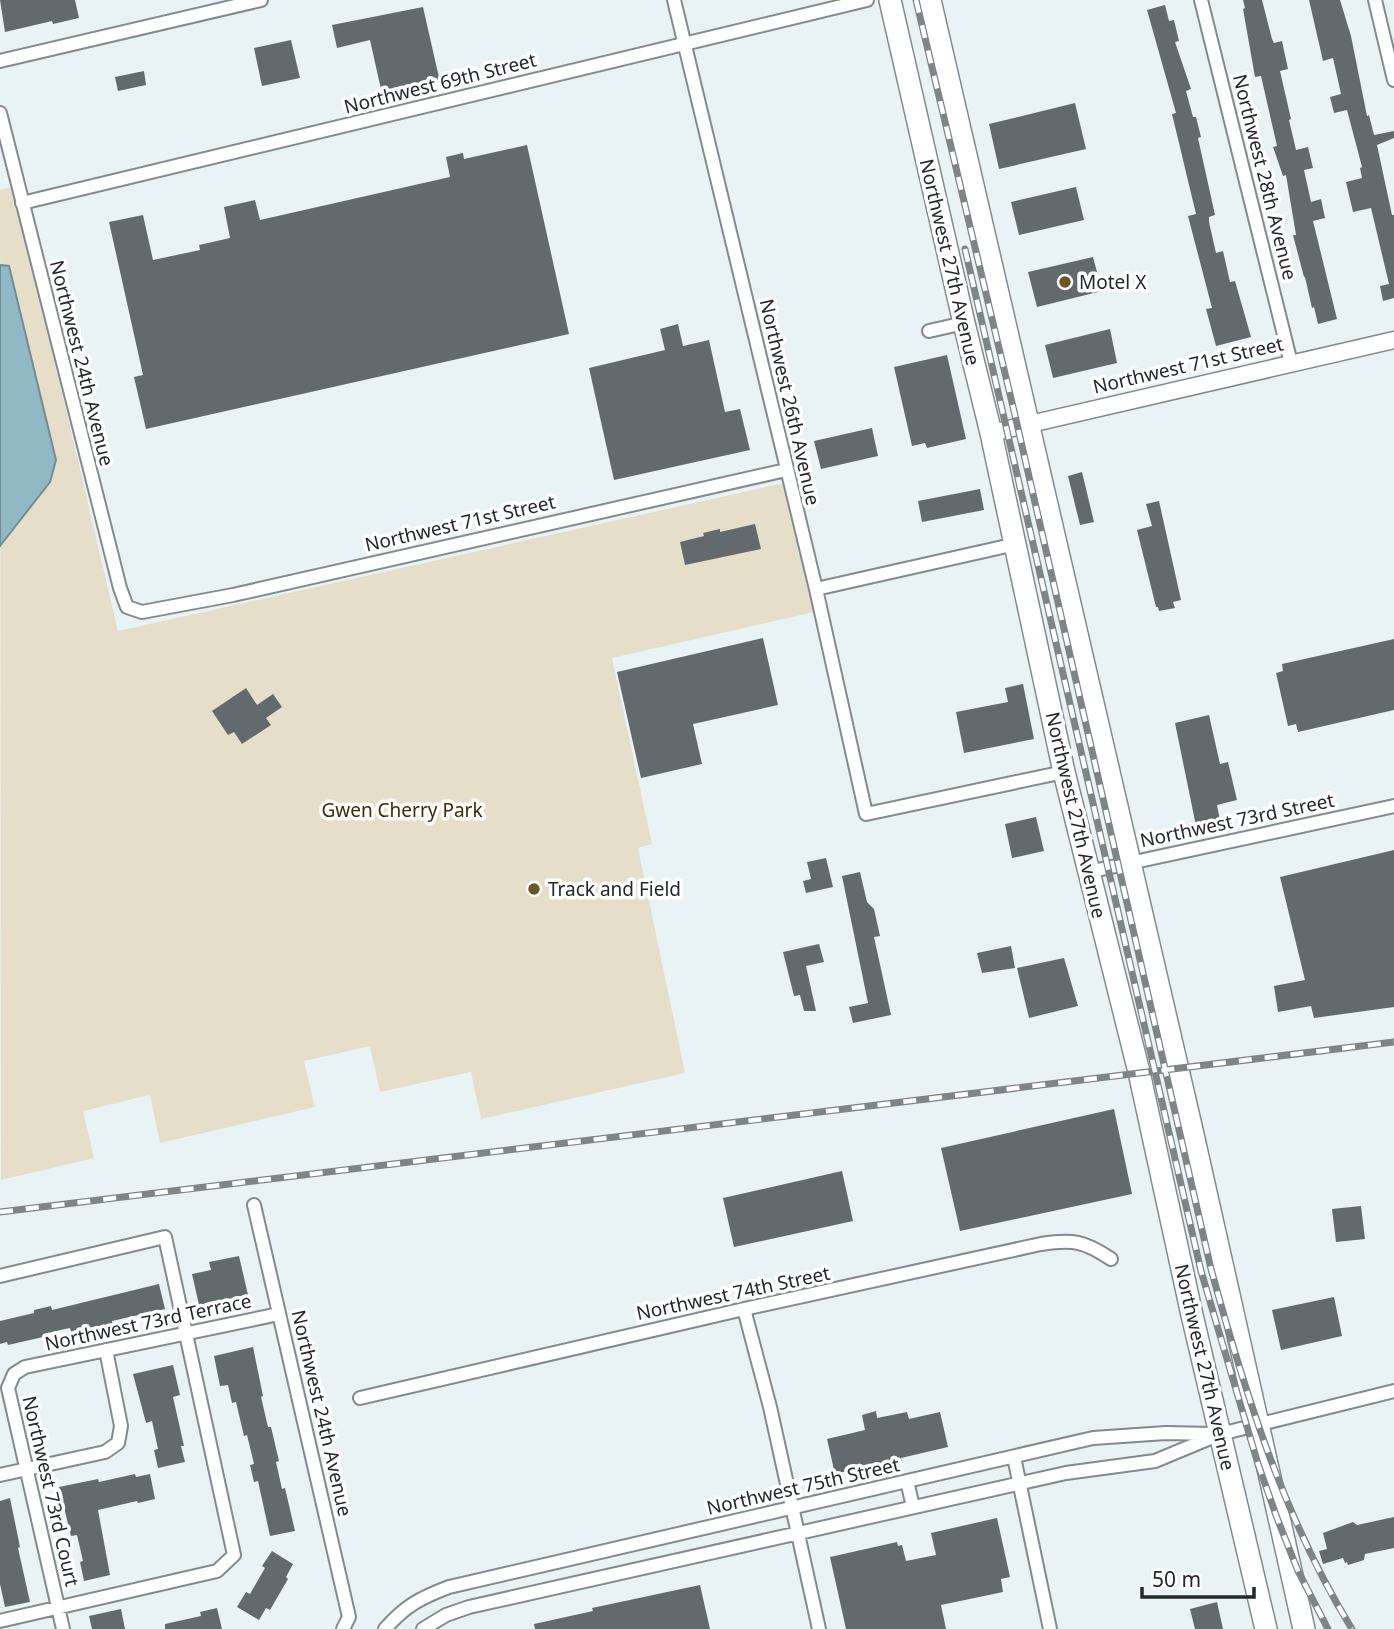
<svg xmlns="http://www.w3.org/2000/svg" width="1394" height="1629" viewBox="0 0 1394 1629" font-family="'Noto Sans',sans-serif">
  <style>
    .green { fill: #e7deca }
    .water { fill: #90b8c5; stroke: #708d96; stroke-width: 2 }
    .building { fill: #626a6d }
    .lines { fill: none; stroke-linecap: round; stroke-linejoin: round }
    .minor-casing { stroke: #828b8e; stroke-width: 16 }
    .tertiary-casing { stroke: #828b8e; stroke-width: 19 }
    .primary-casing { stroke: #828b8e; stroke-width: 24 }
    .minor { stroke: #fff; stroke-width: 12 }
    .tertiary { stroke: #fff; stroke-width: 16 }
    .primary { stroke: #fff; stroke-width: 21 }
    .rail-casing { stroke: #7e8586; stroke-width: 7 }
    .rail { stroke: #fff; stroke-width: 4.5; stroke-dasharray: 13; stroke-linecap: butt }
    .poi-dot { fill: #6c5626; stroke: #fff; stroke-width: 2.5 }
    .labels { text-anchor: middle; stroke-width: 7; stroke-linejoin: round; paint-order: stroke }
    .street-label { font-size: 19px; fill: #242829; stroke: #fff }
    .poi-label { font-size: 19px; fill: #242829; stroke: #fff; text-anchor: start }
    .park-label { font-size: 19px; fill: #3e2d02; stroke: #fff }
  </style>
  <rect width="100%" height="100%" fill="#e9f3f6"/>
  <path class="green" d="M14,187L118,631L784,483L814,612L612,658L652,844L638,848L685,1073L481,1119L471,1072L380,1092L370,1046L304,1061L315,1107L160,1143L150,1095L83,1111L94,1158L1,1180L0,190Z"/>
  <path class="water" d="M0,265L9,266L56,460L50,482L0,546Z"/>
  <path class="building" d="M0,0H75L79,18L53,24L52,21L5,32Z
    M1243,0H1262L1272,39L1274,43L1282,41L1288,69L1280,71L1291,119L1289,120L1296,150L1308,147L1313,168L1304,170L1311,202L1321,199L1325,218L1313,221L1337,319L1318,324L1314,307L1312,308L1305,277H1304L1293,235H1296L1286,175L1283,176L1273,147L1277,146L1261,76L1255,77L1243,9L1245,8Z
    M1309,0H1340L1351,36L1367,116L1369,115L1374,135L1394,131V138L1377,145L1392,215H1394V298L1383,301L1380,286L1389,284L1371,208L1353,212L1346,182L1362,178L1360,168L1362,167L1347,110L1334,113L1330,97L1341,94L1333,58L1323,61Z
    M1165,5L1169,21L1174,20L1179,41L1175,42L1191,89L1186,91L1193,117H1196L1201,137L1198,138L1215,215L1209,217V222L1216,253L1223,251L1230,282L1235,281L1251,337L1216,346L1206,309L1212,308L1188,216L1196,214L1172,114L1176,113L1147,10Z
    M423,7L440,82L382,94L370,40L337,48L332,25Z
    M291,40L300,78L262,86L254,48Z
    M144,71L146,85L118,91L115,77Z
    M1075,103L1086,149L999,169L989,124Z
    M527,145L569,334L146,429L134,377L143,375L109,222L143,215L153,260L200,250L199,245L230,238L224,207L255,200L260,220L450,177L446,157L463,153L464,159Z
    M1076,187L1084,220L1019,235L1011,202Z
    M1093,257L1102,291L1037,307L1028,272Z
    M678,324L683,346L709,340L725,412L740,409L750,450L614,480L589,368L665,350L660,329Z
    M1110,329L1117,363L1053,378L1045,345Z
    M947,355L966,439L927,448L925,443L912,446L894,367Z
    M872,428L878,456L821,469L814,441Z
    M1082,472L1094,522L1080,525L1068,476Z
    M980,489L984,510L922,522L918,501Z
    M1159,501L1181,600L1173,602L1175,608L1159,611L1158,607H1156L1137,530L1152,526L1146,504Z
    M755,524L761,549L685,565L680,542L704,536L703,533L720,529V532Z
    M763,638L778,705L693,724L702,764L641,778L617,672Z
    M1394,639V710L1298,732L1296,724L1288,726L1276,673L1283,671L1282,664Z
    M1023,684L1034,739L964,753L956,712L1008,702L1005,688Z
    M246,688L257,705L273,694L282,707L266,718L271,725L242,744L234,732L228,735L212,711Z
    M1209,715L1220,764L1228,762L1237,800L1217,805L1220,820L1196,826L1175,723Z
    M1036,817L1044,851L1012,858L1005,824Z
    M1394,850V1007L1314,1018L1311,1006L1278,1012L1274,986L1305,980L1280,877Z
    M826,858L833,887L806,893L803,881L811,879L807,862Z
    M860,872L867,902L874,909L880,936L874,937L891,1015L853,1023L849,1007L868,1003L842,876Z
    M819,944L824,962L806,966L816,1011H804L800,995L794,996L783,952Z
    M1011,946L1015,968L982,973L977,953Z
    M1064,958L1078,1006L1029,1018L1017,968Z
    M1114,1109L1132,1194L960,1231L941,1148Z
    M842,1171L853,1221L734,1247L723,1198Z
    M1361,1206L1365,1239L1336,1242L1332,1209Z
    M239,1256L248,1295L199,1305L192,1274L211,1270L209,1262Z
    M159,1284L165,1309L112,1321L113,1326L72,1335L70,1328L65,1329L43,1334V1337L8,1345L7,1342L0,1344V1321L34,1313V1310L51,1306L52,1310Z
    M1334,1297L1342,1336L1281,1350L1272,1310Z
    M253,1347L263,1396L261,1397L268,1427H271L279,1461L276,1462L282,1489L285,1488L295,1531L270,1536L258,1481L254,1482L250,1465L254,1464L247,1435L244,1436L236,1402L232,1403L228,1385L220,1386L214,1356Z
    M173,1365L180,1395L173,1397L184,1446H181L185,1462L158,1468L154,1450L158,1449L152,1421L146,1423L133,1374Z
    M876,1411L877,1418L907,1412L909,1419L940,1412L948,1447L901,1458L902,1461L889,1464V1461L835,1474L827,1439L865,1430L862,1415Z
    M135,1474L136,1477L150,1474L155,1499L138,1503L137,1501L98,1510L110,1575L84,1581L80,1562L83,1561L77,1535L71,1536L59,1487L98,1479L99,1482Z
    M10,1498L20,1547L18,1548L30,1602L5,1607L0,1584V1501Z
    M1394,1517V1548L1365,1554L1364,1560L1348,1565L1347,1562L1345,1563L1343,1558L1323,1564L1319,1551L1327,1549L1323,1533L1353,1522L1357,1525Z
    M997,1518L1010,1577L1001,1579L1003,1592L941,1605L946,1629H846L830,1557L897,1542L898,1546L902,1545L906,1561L936,1555L931,1533Z
    M272,1551L293,1564L286,1577L288,1579L270,1610L266,1608L259,1620L237,1607L246,1592L250,1594L265,1568L262,1566Z
    M700,1585L710,1629H535L534,1624L593,1611L592,1608Z
    M1217,1602L1223,1629H1195L1190,1609Z
    M217,1608L222,1629H165V1624L201,1616L200,1612Z
    M121,1609L125,1629H92L89,1616Z"/>
  <g class="lines">
    <g class="minor-casing">
      <path id="minor" d="M674,0L816,589L866,814L1064,772
        M1201,0L1291,363
        M1375,0L1394,80
        M0,61L261,0
        M0,113L120,588L127,607L142,612L233,595L786,470
        M22,203L867,0
        M929,331L964,323
        M816,589L1016,544
        M1088,872L1394,806
        M254,1205L349,1617L343,1629
        M0,1276L165,1237L234,1555L217,1571L0,1621
        M744,1309L770,1407L819,1629
        M360,1398L744,1309L1041,1244C1073,1239 1084,1241 1111,1259
        M1014,1457L1050,1629
        M0,1475L105,1452L118,1443L121,1426L106,1350
        M907,1481L913,1507
        M63,1629L8,1388L14,1374L25,1367L279,1314
        M385,1629C405,1606 420,1598 449,1587L1093,1438L1166,1433L1212,1434
        M423,1629L446,1615L469,1607L1066,1473L1155,1461L1220,1434L1394,1391"/>
    </g>
    <g class="tertiary-casing">
      <path id="tertiary" d="M991,433L1394,340"/>
    </g>
    <g class="primary-casing">
      <path id="primary" d="M890,0L964,323L991,433L1064,772L1139,1072L1192,1315L1266,1629
        M930,0L1192,1130L1304,1629"/>
    </g>
    <use href="#minor" class="minor"/>
    <use href="#tertiary" class="tertiary"/>
    <use href="#primary" class="primary"/>
    <g class="rail-casing">
      <path id="rail" d="M916,0L1014,411L1211,1269C1245,1393 1284,1519 1352,1629
        M965,249L1201,1271L1258,1464L1277,1518L1298,1571L1328,1629
        M0,1212L1394,1042"/>
    </g>
    <use href="#rail" class="rail"/>
  </g>
  <g class="poi-dot">
    <circle cx="1065" cy="282" r="7"/>
    <circle cx="534" cy="889" r="7"/>
  </g>
  <g class="labels">
    <g class="street-label">
      <text transform="translate(440 83) rotate(-14)" y="7">Northwest 69th Street</text>
      <text transform="translate(1265 177) rotate(76)" y="7">Northwest 28th Avenue</text>
      <text transform="translate(950 262) rotate(77)" y="7">Northwest 27th Avenue</text>
      <text transform="translate(82 363) rotate(76)" y="7">Northwest 24th Avenue</text>
      <text transform="translate(1188 365) rotate(-13)" y="7">Northwest 71st Street</text>
      <text transform="translate(790 402) rotate(77)" y="7">Northwest 26th Avenue</text>
      <text transform="translate(460 523) rotate(-13)" y="7">Northwest 71st Street</text>
      <text transform="translate(1076 815) rotate(77)" y="7">Northwest 27th Avenue</text>
      <text transform="translate(1237 820) rotate(-12)" y="7">Northwest 73rd Street</text>
      <text transform="translate(733 1293) rotate(-12)" y="7">Northwest 74th Street</text>
      <text transform="translate(148 1322) rotate(-12)" y="7">Northwest 73rd Terrace</text>
      <text transform="translate(1205 1367) rotate(77)" y="7">Northwest 27th Avenue</text>
      <text transform="translate(322 1413) rotate(77)" y="7">Northwest 24th Avenue</text>
      <text transform="translate(803 1486) rotate(-13)" y="7">Northwest 75th Street</text>
      <text transform="translate(51 1491) rotate(77)" y="7">Northwest 73rd Court</text>
    </g>
    <g class="poi-label">
      <text x="1079" y="289">Motel X</text>
      <text x="548" y="896">Track and Field</text>
    </g>
    <g class="park-label">
      <text x="402" y="817">Gwen Cherry Park</text>
    </g>
  </g>
  <path d="M1142 1587v10h112v-10" fill="none" stroke="#242829" stroke-width="3.5"/>
  <text x="1152" y="1587" font-size="21" fill="#242829" stroke="#ffffff" stroke-width="5" paint-order="stroke">50 m</text>
</svg>
